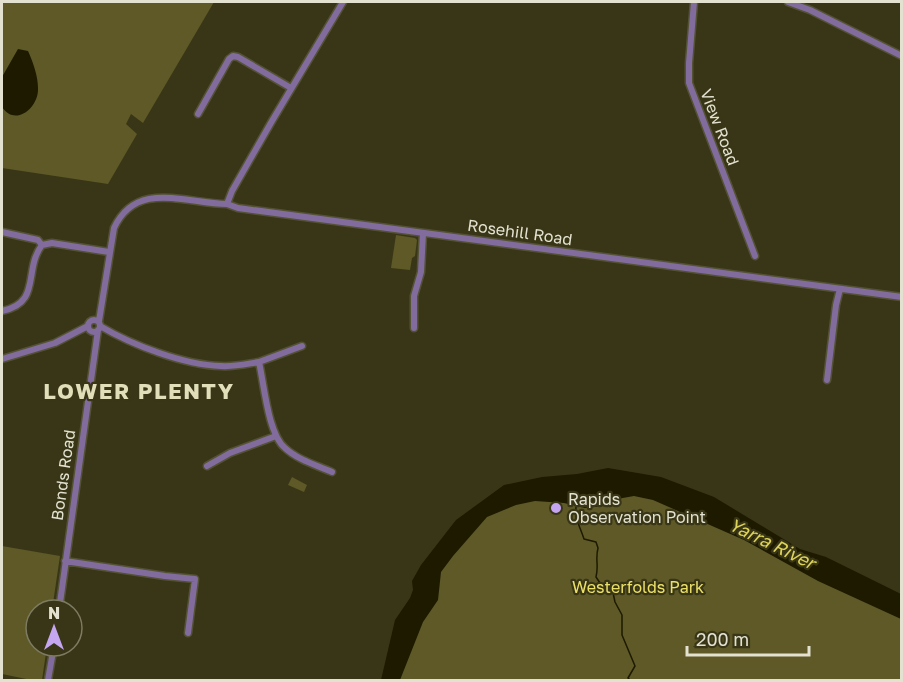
<svg xmlns="http://www.w3.org/2000/svg" width="903" height="682" viewBox="0 0 903 682" font-family="'Golos Text',sans-serif">
  <style>
    .green { fill: #5e5927 }
    .water { fill: #1d1a00 }
    .lines { fill: none; stroke-linecap: round; stroke-linejoin: round }
    .stream { stroke: #1d1a00; stroke-width: 1.5 }
    .minor-casing { stroke: #545235; stroke-width: 9 }
    .minor { stroke: #816c9d; stroke-width: 6 }
    .poi-dot { fill: #c6a6f0; stroke: #393617; stroke-width: 2 }
    .labels { text-anchor: middle; stroke-width: 4.5; stroke-linejoin: round; paint-order: stroke }
    .street-label { font-size: 16px; fill: #e3e2d0; stroke: #393617 }
    .poi-label { font-size: 16px; fill: #e3e2d0; stroke: #393617; text-anchor: start }
    .park-label { font-size: 16px; fill: #ece168; stroke: #393617 }
    .water-label { font-size: 18px; font-style: italic; fill: #ded359; stroke: #393617 }
    .district-label { font-size: 22px; font-weight: bold; letter-spacing: 1.5px; fill: #e1dfba; stroke: #393617 }
  </style>
  <rect width="100%" height="100%" fill="#393617"/>
  <path class="green" d="M2,2H214L143,123L131,114L126,124L137,134L108,184L2,168Z
    M396,235L415,238L417,240L415,256L412,258L410,270L391,268Z
    M292,477L307,485L304,492L288,485Z
    M621,495H653L901,615V680H395L435,575L463,532L506,501Z
    M2,546L60,556L52,610H36V646H47L42,680H31L2,674Z"/>
  <path class="water" d="M18,49L28,51C33,62 38,76 38,88C39,108 15,127 2,107V77Z
    M608,468L661,477L714,497L800,549L826,557L901,594V619L818,581L744,540L653,500L634,496L617,499L604,506L585,508L564,503L535,501L516,505L487,517L453,556L441,572L438,600L423,622L400,680H381L395,620L410,598L413,590L412,581L421,565L456,520L504,485L542,477L577,474Z"/>
  <g class="lines">
    <path class="stream" d="M576,507C575,519 580,527 584,539L596,542L598,548C595,559 599,566 596,577L600,583L612,588L615,602L622,615V635L635,666L628,678L630,680"/>
    <g class="minor-casing">
      <path id="minor" d="M694,2L689,63V83L755,256
        M788,2L810,10L902,56
        M198,114L229,59L233,56L238,57L291,88
        M227,204L232,191L272,121L343,2
        M2,232L38,240L42,245
        M2,311C42,303 23,270 42,245L52,243L109,252
        M88 326a6 6 0 1 1 12 0a6 6 0 1 1-12 0Z
        M99,321L114,228C137,179 187,204 227,204L238,208L902,297
        M100,326C132,345 184,365 221,366C234,367 246,364 259,362C264,384 268,434 285,448C298,460 316,465 332,472
        M414,328V296L421,272L423,233
        M2,359L55,343L88,326
        M259,362L302,346
        M827,380L836,305L840,289
        M207,466L230,453L276,436
        M65,561L165,576L195,579L188,633
        M59,610L98,330
        M48,680L54,646"/>
    </g>
    <use href="#minor" class="minor"/>
  </g>
  <circle class="poi-dot" cx="556" cy="508" r="6"/>
  <g class="labels">
    <g class="street-label">
      <text transform="translate(720 127) rotate(69)" y="6">View Road</text>
      <text transform="translate(520 232) rotate(8)" y="6">Rosehill Road</text>
      <text transform="translate(63 475) rotate(-82)" y="6">Bonds Road</text>
    </g>
    <g class="poi-label">
      <text x="568" y="505">Rapids<tspan x="568" dy="18">Observation Point</tspan></text>
    </g>
    <g class="park-label">
      <text x="638" y="593">Westerfolds Park</text>
    </g>
    <g class="water-label">
      <text transform="translate(772 544) rotate(26)" y="6">Yarra River</text>
    </g>
    <g class="district-label">
      <text x="139" y="399">LOWER PLENTY</text>
    </g>
  </g>
  <rect width="903" height="682" fill="none" stroke="#e3e2d0" stroke-width="6"/>
  <g transform="translate(54 628)"><circle r="28" fill="#393617" stroke="#7d7b61" stroke-width="1.5"/>
  <path d="M0-4.5L10 22L0 15L-10 22Z" fill="#c6a6f0"/>
  <text y="-9" font-size="16" font-weight="bold" text-anchor="middle" fill="#e3e2d0">N</text>
  </g>
  <path d="M687 646v9h122v-9" fill="none" stroke="#e3e2d0" stroke-width="3"/>
  <text x="696" y="646" font-size="18" fill="#e3e2d0" stroke="#393617" stroke-width="4.5" paint-order="stroke">200 m</text>
</svg>
